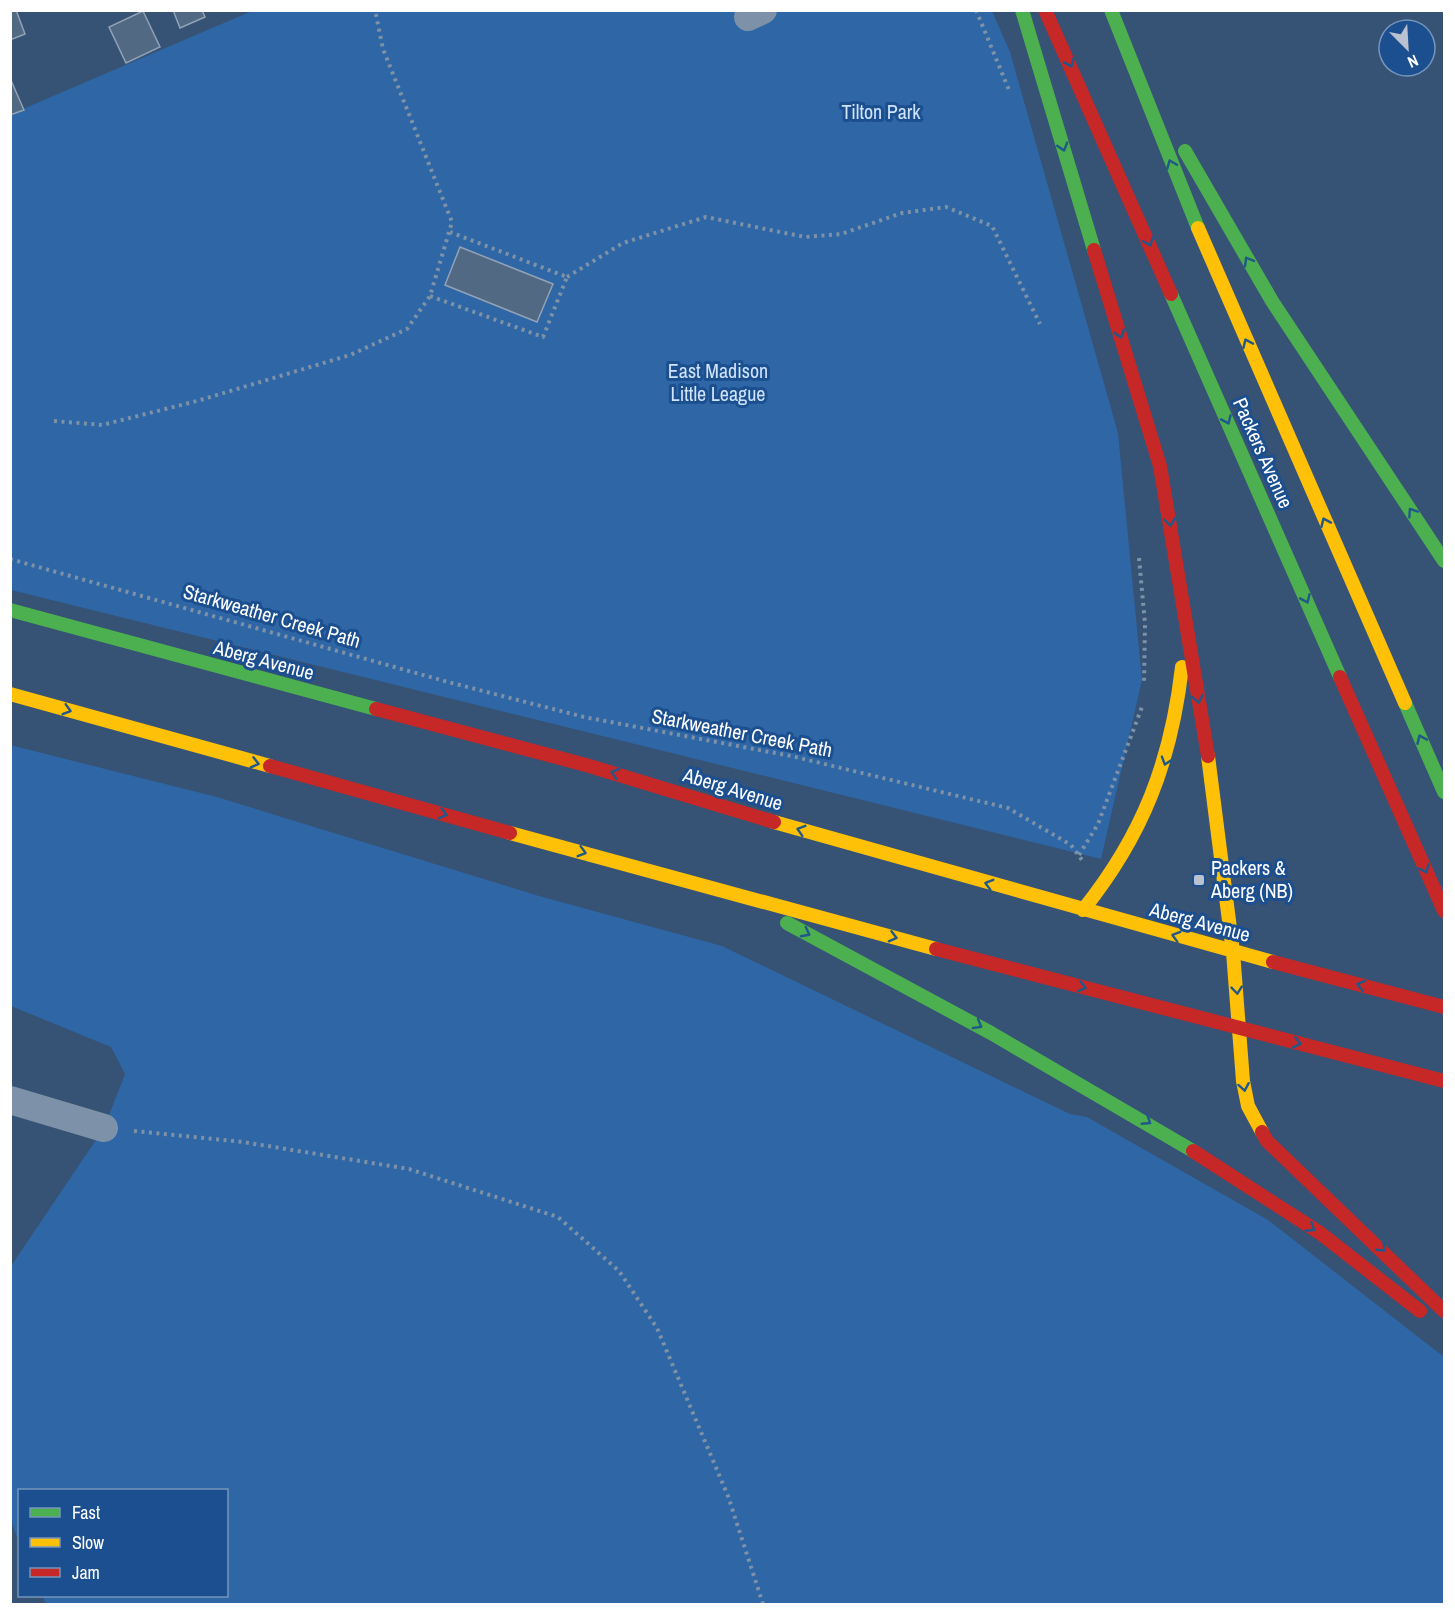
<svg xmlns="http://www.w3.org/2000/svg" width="1455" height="1615" viewBox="0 0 1455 1615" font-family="'Archivo Narrow',sans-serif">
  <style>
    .green { fill: #2f66a5 }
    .building { fill: #526984; stroke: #92a2b6; stroke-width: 1.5 }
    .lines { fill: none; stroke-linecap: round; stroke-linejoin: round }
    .path { stroke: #7d92a8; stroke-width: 4; stroke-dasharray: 3 4.5; stroke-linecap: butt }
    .street { stroke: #7d92a8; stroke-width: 28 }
    .fast { stroke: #4caf50; stroke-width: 14 }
    .slow { stroke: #ffc107; stroke-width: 14 }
    .jam { stroke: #c62828; stroke-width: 14 }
    .oneway { stroke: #205989 }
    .poi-dot { fill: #b9c2ce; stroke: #1b4f8f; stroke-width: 2 }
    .labels { text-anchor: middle; stroke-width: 6; stroke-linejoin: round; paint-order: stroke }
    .park-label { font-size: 20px; fill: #cfe3fa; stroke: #1b4f8f }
    .street-label { font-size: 20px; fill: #fff; stroke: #1b4f8f }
    .poi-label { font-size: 20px; fill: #fff; stroke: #1b4f8f; text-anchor: start }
  </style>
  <rect width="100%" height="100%" fill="#365274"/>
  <path class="green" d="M252,11H992L1010,52L1118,433L1142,680L1101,859L11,590V114Z
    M10,745L217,797L539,896L722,946L1070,1114L1087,1117L1268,1220L1444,1357V1604H46L43,1596H226V1490H20L19,1542L11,1521V1266L104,1128L125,1074L111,1047L11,1006Z"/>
  <path class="building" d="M10,10H16L25,34L10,40Z
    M173,10H202L205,17L180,28Z
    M143,11L160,47L126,63L109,27Z
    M10,78L24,110L10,115Z
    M460,247L553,284L537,322L445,285Z"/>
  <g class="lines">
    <path class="path" d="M976,10L1009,90
      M567,277L623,243L706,217L805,237L841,234L902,213L946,207L992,226L1040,324
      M430,296L543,337L567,277L450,232
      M54,421L102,425L197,401L350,355L407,329L430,296L452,222L383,49L375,10
      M1139,558L1145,624L1144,685
      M10,559L448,682L584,717L791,756L1008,808L1071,845L1082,860
      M1079,855L1098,824L1142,707
      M134,1131L243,1142L409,1169L558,1217L619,1271L657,1328L728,1496L763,1604"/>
    <path class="street" d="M748,17L763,10
      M10,1100L104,1128"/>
    <path class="fast" d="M1022,10L1094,250
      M1111,10L1198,228
      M1185,151L1272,301L1444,561
      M1171,294L1340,677
      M10,610L376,709
      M1405,703L1444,792
      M787,923L991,1033L1193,1151"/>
    <path class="slow" d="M1198,228L1405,703
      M10,694L270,766
      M1208,756L1233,952L1243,1081L1248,1106L1262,1132
      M774,822L1273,962
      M510,833L936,949
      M1083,910C1143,835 1171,762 1182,667"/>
    <path class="jam" d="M1045,10L1171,294
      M1094,250L1160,466L1208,756
      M1340,677L1444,911
      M376,709L586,765L774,822
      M270,766L510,833
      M936,949L1444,1081
      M1273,962L1444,1007
      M1262,1132L1267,1141L1444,1311
      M1193,1151L1320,1233L1420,1311"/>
  </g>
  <defs><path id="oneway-chevron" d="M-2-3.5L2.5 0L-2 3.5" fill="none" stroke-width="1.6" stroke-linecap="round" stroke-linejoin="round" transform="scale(1.5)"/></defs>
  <g class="oneway">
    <use href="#oneway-chevron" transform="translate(1070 63) rotate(66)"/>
    <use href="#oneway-chevron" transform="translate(1063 147) rotate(73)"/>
    <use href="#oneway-chevron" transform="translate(1171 164) rotate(-112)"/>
    <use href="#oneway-chevron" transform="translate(1149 242) rotate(67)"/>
    <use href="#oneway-chevron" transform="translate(1248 261) rotate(-120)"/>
    <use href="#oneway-chevron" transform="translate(1120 334) rotate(72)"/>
    <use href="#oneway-chevron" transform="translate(1247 343) rotate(-114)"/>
    <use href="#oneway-chevron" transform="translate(1227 420) rotate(66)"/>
    <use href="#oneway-chevron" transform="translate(1412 512) rotate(-124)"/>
    <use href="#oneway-chevron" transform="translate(1170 522) rotate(81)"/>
    <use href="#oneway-chevron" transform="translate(1325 522) rotate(-114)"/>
    <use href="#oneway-chevron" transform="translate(1306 599) rotate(66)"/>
    <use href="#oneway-chevron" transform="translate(1198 699) rotate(79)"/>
    <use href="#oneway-chevron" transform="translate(67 710) rotate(16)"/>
    <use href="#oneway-chevron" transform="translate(1421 739) rotate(-114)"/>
    <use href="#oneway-chevron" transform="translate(1166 761) rotate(107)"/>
    <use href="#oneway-chevron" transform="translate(255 763) rotate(15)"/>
    <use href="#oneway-chevron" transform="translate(615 773) rotate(-163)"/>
    <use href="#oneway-chevron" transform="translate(443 814) rotate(15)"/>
    <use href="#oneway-chevron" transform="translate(801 830) rotate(-163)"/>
    <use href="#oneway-chevron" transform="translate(582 852) rotate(16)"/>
    <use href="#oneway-chevron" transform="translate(1425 869) rotate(66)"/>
    <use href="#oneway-chevron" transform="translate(989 884) rotate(-164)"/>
    <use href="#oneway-chevron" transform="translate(806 933) rotate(28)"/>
    <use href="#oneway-chevron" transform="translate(1176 936) rotate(-164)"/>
    <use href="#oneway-chevron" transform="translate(893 937) rotate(15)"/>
    <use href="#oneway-chevron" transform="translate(1361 985) rotate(-165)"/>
    <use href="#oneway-chevron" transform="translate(1082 987) rotate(15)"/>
    <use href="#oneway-chevron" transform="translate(1237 990) rotate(84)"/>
    <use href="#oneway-chevron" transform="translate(978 1025) rotate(30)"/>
    <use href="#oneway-chevron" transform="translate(1297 1043) rotate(14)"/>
    <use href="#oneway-chevron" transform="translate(1244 1087) rotate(80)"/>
    <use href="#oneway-chevron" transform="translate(1147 1121) rotate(33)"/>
    <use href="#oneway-chevron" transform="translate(1311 1228) rotate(33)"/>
    <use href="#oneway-chevron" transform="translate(1382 1248) rotate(44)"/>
  </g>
  <rect class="poi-dot" x="1193" y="874" width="12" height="12" rx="3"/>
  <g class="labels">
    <g class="park-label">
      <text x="881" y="119">Tilton Park</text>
      <text x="718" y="378">East Madison<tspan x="718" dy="23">Little League</tspan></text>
    </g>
    <g class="street-label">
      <text transform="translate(1263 453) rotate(66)" y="7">Packers Avenue</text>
      <text transform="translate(272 616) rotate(16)" y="7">Starkweather Creek Path</text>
      <text transform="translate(264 660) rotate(15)" y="7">Aberg Avenue</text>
      <text transform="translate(742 733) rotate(11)" y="7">Starkweather Creek Path</text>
      <text transform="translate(733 789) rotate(17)" y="7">Aberg Avenue</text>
      <text transform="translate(1200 922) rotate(15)" y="7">Aberg Avenue</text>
    </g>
    <g class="poi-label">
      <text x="1211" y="875">Packers &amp;<tspan x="1211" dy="23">Aberg (NB)</tspan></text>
    </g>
  </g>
  <rect width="1455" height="1615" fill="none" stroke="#ffffff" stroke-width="24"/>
  <rect x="18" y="1489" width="210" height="108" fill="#1b4f8f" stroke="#7695bc" stroke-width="1.5"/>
  <rect x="30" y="1508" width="30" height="9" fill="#4caf50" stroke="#7695bc" stroke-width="1.5"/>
  <text x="72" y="1519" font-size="18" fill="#ffffff">Fast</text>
  <rect x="30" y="1538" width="30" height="9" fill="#ffc107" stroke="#7695bc" stroke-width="1.5"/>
  <text x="72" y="1549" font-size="18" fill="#ffffff">Slow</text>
  <rect x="30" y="1568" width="30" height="9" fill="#c62828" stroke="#7695bc" stroke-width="1.5"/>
  <text x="72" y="1579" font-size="18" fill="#ffffff">Jam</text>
  <g transform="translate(1407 48) rotate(156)"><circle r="28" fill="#1b4f8f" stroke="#7695bc" stroke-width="1.5"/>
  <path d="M0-4.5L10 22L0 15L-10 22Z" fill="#b9c2ce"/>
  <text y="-9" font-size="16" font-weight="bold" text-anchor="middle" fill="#ffffff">N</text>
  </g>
</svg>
